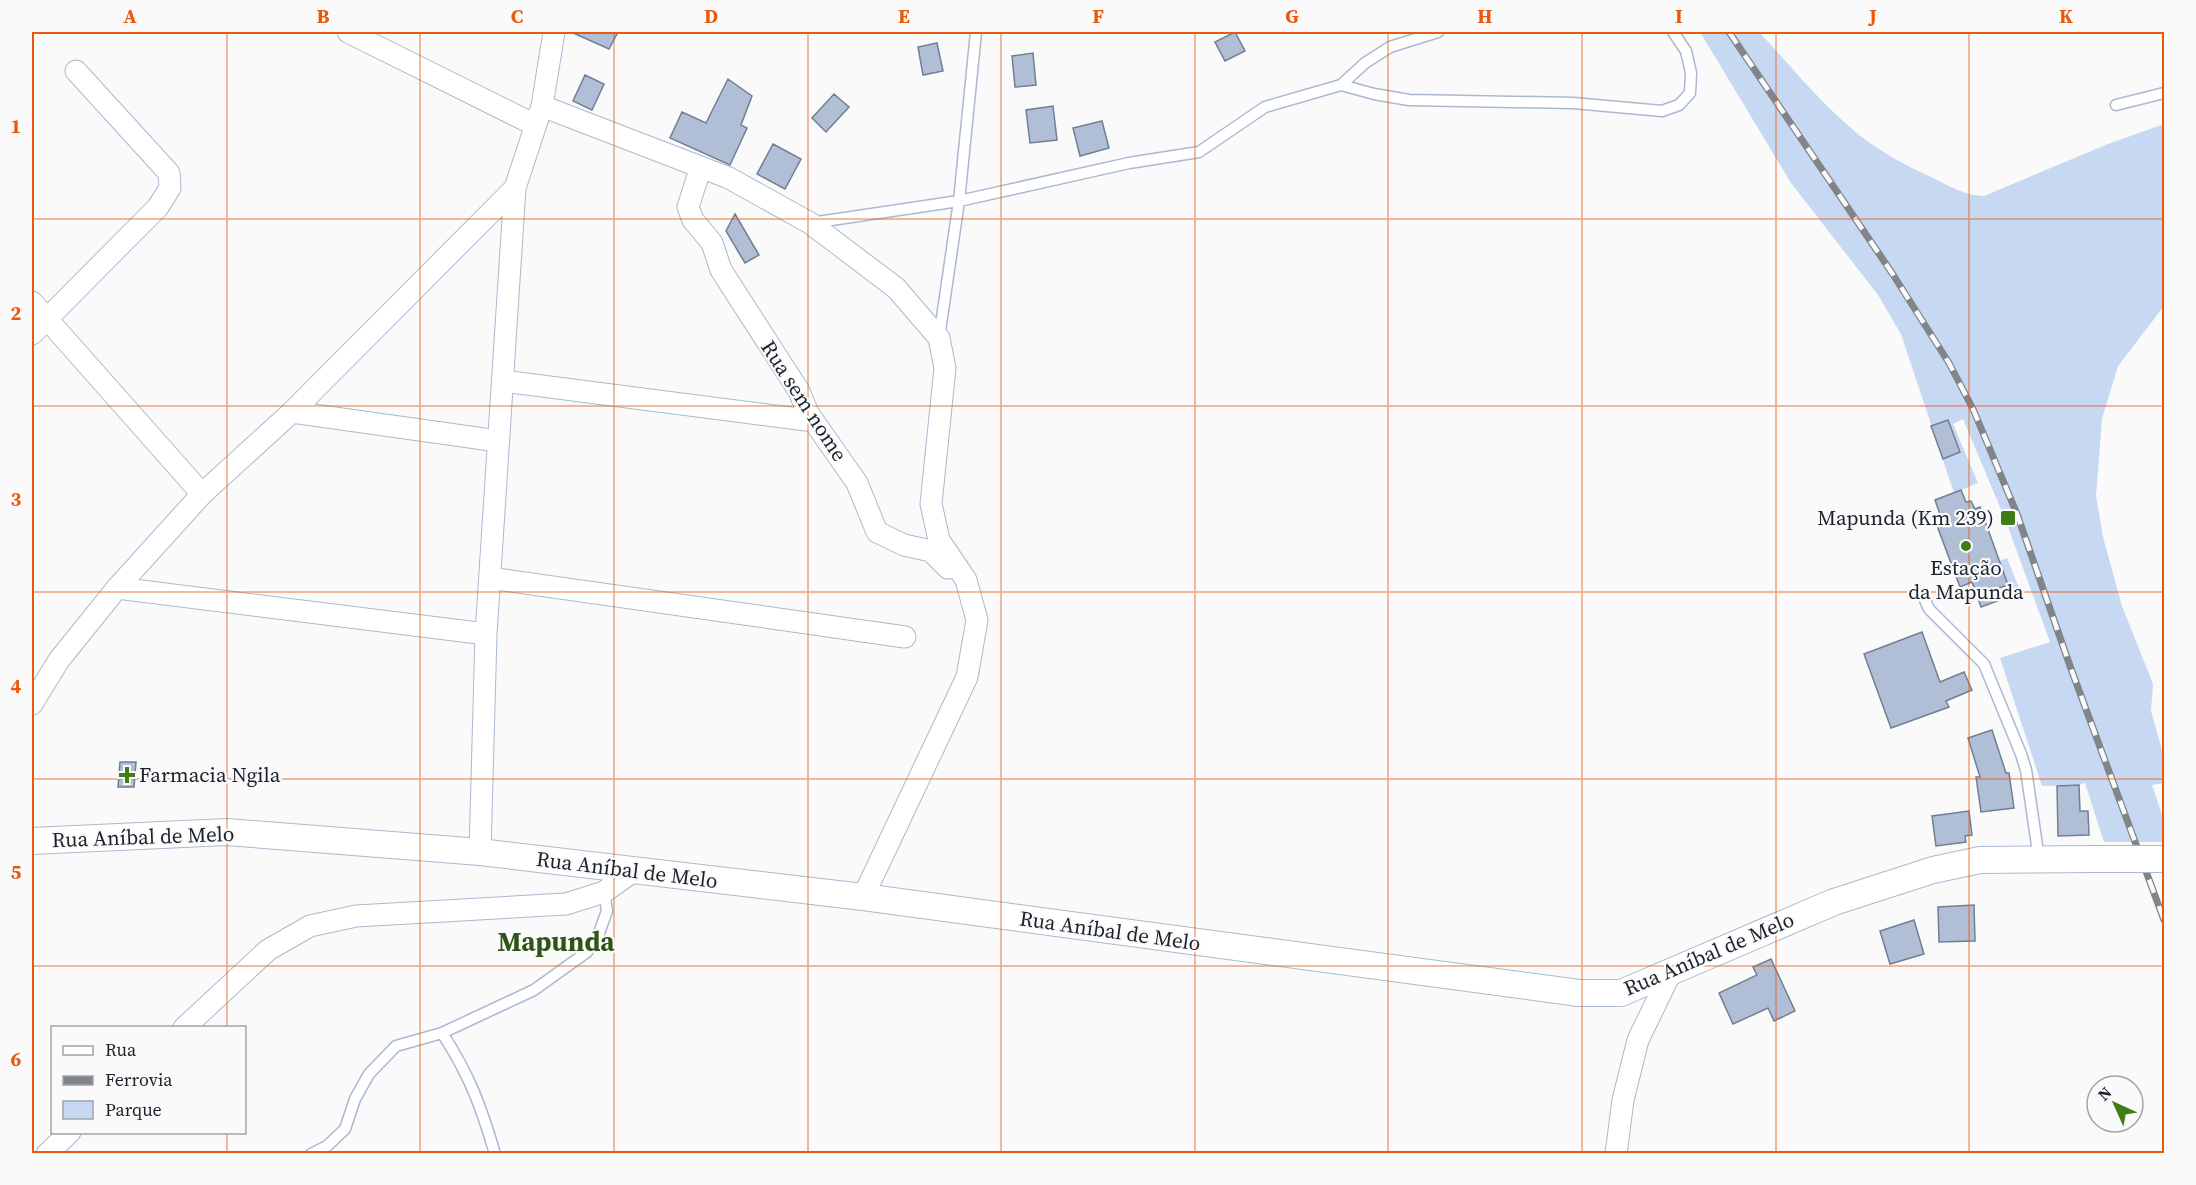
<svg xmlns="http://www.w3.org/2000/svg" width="2196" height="1185" viewBox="0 0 2196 1185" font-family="'Source Serif 4',serif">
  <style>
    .green { fill: #c7d8f2 }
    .building { fill: #b0bfd6; stroke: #717f95; stroke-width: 1.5 }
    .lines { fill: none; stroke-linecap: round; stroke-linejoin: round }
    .service-casing { stroke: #aab9d0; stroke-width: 13 }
    .minor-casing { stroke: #aab9d0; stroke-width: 23 }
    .tertiary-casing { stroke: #aab9d0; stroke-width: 28 }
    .service { stroke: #fff; stroke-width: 10 }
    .minor { stroke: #fff; stroke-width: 21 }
    .tertiary { stroke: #fff; stroke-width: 26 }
    .rail-casing { stroke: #818489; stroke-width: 7 }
    .rail { stroke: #fafafa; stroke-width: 4.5; stroke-dasharray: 14; stroke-linecap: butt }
    .tertiary-bridge-casing { stroke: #aab9d0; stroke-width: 28; stroke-linecap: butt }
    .tertiary-bridge { stroke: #fff; stroke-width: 26 }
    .grid { fill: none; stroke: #e8590c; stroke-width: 1.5; stroke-opacity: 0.55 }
    .poi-dot { fill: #417d17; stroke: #fafafa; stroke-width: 2 }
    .labels { text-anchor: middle; stroke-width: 4.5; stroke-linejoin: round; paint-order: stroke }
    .street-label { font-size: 21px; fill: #1c222b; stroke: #fafafa }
    .poi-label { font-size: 21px; fill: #1c222b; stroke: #fafafa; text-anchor: end }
    .district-label { font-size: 27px; font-weight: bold; fill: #2e5416; stroke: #fafafa }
    .neatline { fill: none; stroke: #e8590c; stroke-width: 2 }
    .grid-label { font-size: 20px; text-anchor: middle; font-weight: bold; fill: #e8590c }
  </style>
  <rect width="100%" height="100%" fill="#fafafa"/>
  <path class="green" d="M1700,32H1759C1789,64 1817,99 1851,128C1874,149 1905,165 1933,178C1949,186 1966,196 1984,196L2108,144L2164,124V306L2118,366L2102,419L2096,496L2103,537L2122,606L2153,684L2151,711L2164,757V783L2152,785L2164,821V842H2104L2085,783L2079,785L2042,786L2000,658L2050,642L2005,519L1963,419L1953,424L1978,483L1954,493L1901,334L1878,295L1791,183Z
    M2007,558L2019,588L2005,593L1994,563Z"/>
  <path class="building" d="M571,32H618L609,49Z
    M1235,32L1245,51L1225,61L1215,42Z
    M937,43L943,71L923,75L918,47Z
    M1033,53L1036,85L1015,87L1012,56Z
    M585,75L604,84L592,110L573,101Z
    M728,79L752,96L741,125L747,128L730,165L670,138L682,112L706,123Z
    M834,94L849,107L826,132L812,118Z
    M1053,106L1057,140L1030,143L1026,110Z
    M1102,121L1109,148L1080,156L1073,128Z
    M773,144L801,159L785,189L757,174Z
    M735,214L759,255L745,263L726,231Z
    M1948,420L1960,452L1943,459L1931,426Z
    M1961,490L1966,502L1971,501L1975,509L1980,507L2008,585L1996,589L2000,600L1981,607L1972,582L1960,587L1936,523L1942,520L1935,500Z
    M1922,632L1940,682L1964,672L1972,690L1946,701L1949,707L1891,728L1864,654Z
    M1992,730L2006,773H2009L2014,808L1981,812L1976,777H1980L1968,738Z
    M120,762H136L134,787H118Z
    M2079,785L2080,811H2088L2089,835L2058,836L2057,786Z
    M1969,811L1972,835L1965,836L1966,842L1936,846L1932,816Z
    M1974,905L1975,941L1939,942L1938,907Z
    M1914,920L1924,954L1890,964L1880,931Z
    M1771,959L1795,1011L1774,1021L1768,1008L1733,1024L1719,993L1757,975L1753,967Z"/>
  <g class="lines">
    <g class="service-casing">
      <path id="service" d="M1438,32L1390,47L1365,63L1341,85L1374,94L1409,100L1573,103L1662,111L1679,105L1690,93L1691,73L1686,51L1673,32
        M2116,105L2164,93
        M811,223L959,201L1129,163L1199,152L1265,107L1341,85
        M939,338L959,201L976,32
        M1925,600L1929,609L1984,664L2021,754L2026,770L2039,859
        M442,1033C469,1074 481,1106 495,1154
        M311,1154L327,1146L345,1129L355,1099L369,1074L396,1046L442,1033L534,990L587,952L599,933L607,911L604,892"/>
    </g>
    <g class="minor-casing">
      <path id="minor" d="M348,32L535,125
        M542,106L554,32
        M698,176L688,207L693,220L712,243L721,270L799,391L808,413L857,483L877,532L904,545L931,551L948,568
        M32,302L202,494
        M32,334L158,207L170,188L169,173L76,71
        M503,381L806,420
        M292,412L498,441
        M490,578L905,637
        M117,588L486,634
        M32,704L59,660L117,588L202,494L292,412L515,188
        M480,852L486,634L515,188L542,106L729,178L810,223L896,288L939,338L945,368L931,504L939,540L966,580L977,620L967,677L863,897
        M184,1028L268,950L310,926L356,916L566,904L604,892L635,870
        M47,1154L70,1132
        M1616,1154L1623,1100L1638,1040L1671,972"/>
    </g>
    <g class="tertiary-casing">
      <path id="tertiary" d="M32,841L227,832L480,852L863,897L1579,993H1621L1834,902L1933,870L1980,860L2095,859"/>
    </g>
    <use href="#service" class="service"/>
    <use href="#minor" class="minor"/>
    <use href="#tertiary" class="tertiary"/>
    <g class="rail-casing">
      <path id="rail" d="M1729,32L1892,273L1949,363L1973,409L2017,514L2070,666L2164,920"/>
    </g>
    <use href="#rail" class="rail"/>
    <g class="tertiary-bridge-casing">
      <path id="tertiary-bridge" d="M2095,859H2164"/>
    </g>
    <use href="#tertiary-bridge" class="tertiary-bridge"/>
  </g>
  <path class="grid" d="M227,32V1028M420,32V1154M614,32V1154M808,32V1154M1001,32V1154M1195,32V1154M1388,32V1154M1582,32V1154M1776,32V1154M1969,32V1154M32,219H2164M32,406H2164M32,592H2164M32,779H2164M32,966H2164M227,1132V1154"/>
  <g class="poi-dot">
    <rect x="2000" y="510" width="16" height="16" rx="3"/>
    <circle cx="1966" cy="546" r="6"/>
    <path d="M124 766h6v6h6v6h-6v6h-6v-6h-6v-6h6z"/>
  </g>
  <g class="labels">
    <g class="street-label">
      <text transform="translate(804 401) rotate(57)" y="7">Rua sem nome</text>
      <text transform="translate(143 837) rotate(-2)" y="7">Rua Aníbal de Melo</text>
      <text transform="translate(627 870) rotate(7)" y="7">Rua Aníbal de Melo</text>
      <text transform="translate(1110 931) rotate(8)" y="7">Rua Aníbal de Melo</text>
      <text transform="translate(1709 954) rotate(-23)" y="7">Rua Aníbal de Melo</text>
    </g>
    <g class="poi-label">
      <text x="1994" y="525">Mapunda (Km 239)</text>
      <text x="1966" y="575" text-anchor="middle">Estação<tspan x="1966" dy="24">da Mapunda</tspan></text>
      <text x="139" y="782" text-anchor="start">Farmacia Ngila</text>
    </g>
    <g class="district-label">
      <text x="556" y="951">Mapunda</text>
    </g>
  </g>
  <rect width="2196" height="1185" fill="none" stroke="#fafafa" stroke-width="66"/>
  <rect x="51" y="1026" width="195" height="108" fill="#fafafa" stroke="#a1a4a7" stroke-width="1.5"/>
  <rect x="63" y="1046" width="30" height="9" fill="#ffffff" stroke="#a1a4a7" stroke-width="1.5"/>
  <text x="105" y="1056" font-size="18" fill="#1c222b">Rua</text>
  <rect x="63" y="1076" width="30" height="9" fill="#818489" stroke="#a1a4a7" stroke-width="1.5"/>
  <text x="105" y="1086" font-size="18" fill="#1c222b">Ferrovia</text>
  <rect x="63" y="1101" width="30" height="18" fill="#c7d8f2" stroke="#a1a4a7" stroke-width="1.5"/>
  <text x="105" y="1116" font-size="18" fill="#1c222b">Parque</text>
  <g transform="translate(2115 1104) rotate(315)"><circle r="28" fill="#fafafa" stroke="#a1a4a7" stroke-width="1.5"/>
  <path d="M0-4.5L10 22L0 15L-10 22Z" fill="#417d17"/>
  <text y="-9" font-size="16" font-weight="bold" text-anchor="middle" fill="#1c222b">N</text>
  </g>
  <rect x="33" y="33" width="2130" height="1119" class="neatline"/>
  <g class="grid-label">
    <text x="130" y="23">A</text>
    <text x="323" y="23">B</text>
    <text x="517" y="23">C</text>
    <text x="711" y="23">D</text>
    <text x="904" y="23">E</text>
    <text x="1098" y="23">F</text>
    <text x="1292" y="23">G</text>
    <text x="1485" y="23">H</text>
    <text x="1679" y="23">I</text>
    <text x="1873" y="23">J</text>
    <text x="2066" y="23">K</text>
    <text x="16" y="133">1</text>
    <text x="16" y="320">2</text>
    <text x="16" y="506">3</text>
    <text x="16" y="693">4</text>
    <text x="16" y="879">5</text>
    <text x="16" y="1066">6</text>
  </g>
</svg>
